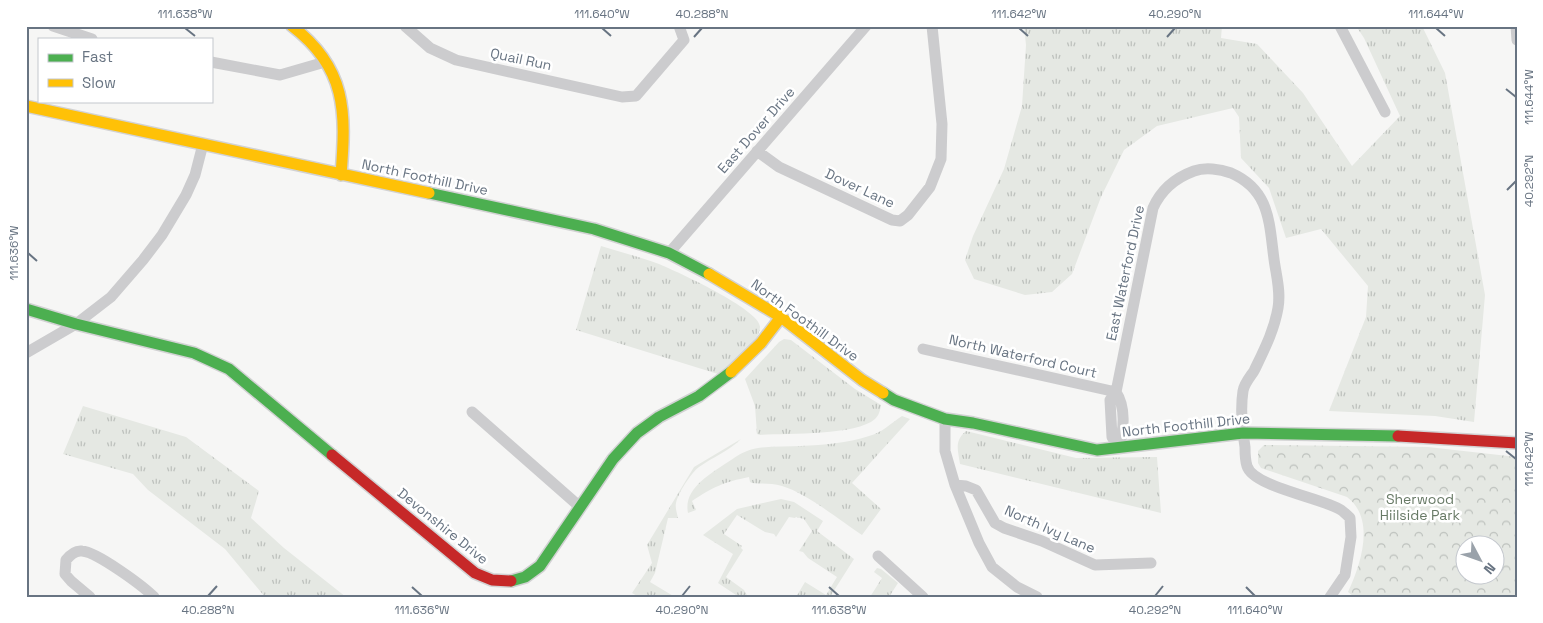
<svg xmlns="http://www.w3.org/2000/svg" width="1543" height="623" viewBox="0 0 1543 623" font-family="'Space Grotesk',sans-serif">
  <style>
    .grass { fill: url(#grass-tufts) }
    .forest { fill: url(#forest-crowns); fill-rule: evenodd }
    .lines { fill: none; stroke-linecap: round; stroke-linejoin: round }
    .fast-casing { stroke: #d2d2d3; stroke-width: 14 }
    .slow-casing { stroke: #d2d2d3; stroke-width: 14 }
    .jam-casing { stroke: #d2d2d3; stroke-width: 14 }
    .street { stroke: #ccccce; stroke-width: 11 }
    .fast { stroke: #4caf50; stroke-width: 11 }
    .slow { stroke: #ffc107; stroke-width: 11 }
    .jam { stroke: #c62828; stroke-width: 11 }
    .ticks { fill: none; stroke: #687482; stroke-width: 2 }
    .labels { text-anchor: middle; stroke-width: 5; stroke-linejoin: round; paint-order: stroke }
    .street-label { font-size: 14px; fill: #687482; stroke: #fff }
    .park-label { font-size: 14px; fill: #687a66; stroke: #fff }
    .neatline { fill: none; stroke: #687482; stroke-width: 2 }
    .ticks-label { font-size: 12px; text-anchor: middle; fill: #687482 }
  </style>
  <defs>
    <pattern id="grass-tufts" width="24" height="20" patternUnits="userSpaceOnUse" patternTransform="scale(1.25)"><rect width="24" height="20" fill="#e5e8e3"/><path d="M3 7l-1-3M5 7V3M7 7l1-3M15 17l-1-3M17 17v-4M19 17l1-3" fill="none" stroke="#bdc1bd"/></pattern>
    <pattern id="forest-crowns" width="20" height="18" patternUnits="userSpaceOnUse" patternTransform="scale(1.25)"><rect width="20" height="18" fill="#e5e8e3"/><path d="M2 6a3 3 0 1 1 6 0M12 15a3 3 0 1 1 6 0" fill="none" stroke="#bdc1bd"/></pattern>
  </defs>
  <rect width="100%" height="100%" fill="#f6f6f5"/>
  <path class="grass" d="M1024,26H1222L1221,38L1257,44L1303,93L1352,166L1400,116L1364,38L1356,26H1422L1445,73L1485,295L1474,422L1435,416L1329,411L1366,317L1368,286L1321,229L1286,238L1269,188L1241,158L1239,117L1233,108L1157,126L1124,150L1101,197L1072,274L1052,292L1025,295L974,279L965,260L973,236L1004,169L1022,106L1026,45Z
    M601,246C620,252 640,257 659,264C676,271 761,310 760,327C759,345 731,363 718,374L576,330Z
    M784,339L791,340L855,389L881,405C880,411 879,415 875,419C856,436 786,433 760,435L757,434L755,406L745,379L779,342Z
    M83,406L186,437L259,491L251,518L284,548L346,597H265L225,549L148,490L133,474L63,454Z
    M902,416L910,419L852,483L881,509L862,535C841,521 806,493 782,486C772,483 762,484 752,483L750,482L749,477C724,482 713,487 692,501L696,510L688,513C683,489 710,474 728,462C734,458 741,453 747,451C764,445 784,447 801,446C824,445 847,443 869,436C882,433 891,423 902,416Z
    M966,431L1076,458L1157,457L1161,513L960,464C958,450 954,441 966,431Z
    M741,439C729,451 713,457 699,467C691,473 678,493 676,503C675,508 677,513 678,518H668L655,573L650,582L675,597H639L632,593L652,563L647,545L694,467Z
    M781,499L794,502L823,521L817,531L854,559L830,597H796L805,582L826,595L837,577L808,558L803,552L799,551L812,531L804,519L796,517L795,518L789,517L776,537L774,534L765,532L737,515L724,534L742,546L741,548L743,550L726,577L744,590L748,597H739L718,583L733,554L703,535L737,509Z
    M877,568L881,569L898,583L889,597H870L882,578L874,572Z"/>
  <path class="forest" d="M1264,445L1428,447L1517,457V597H1354L1348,592C1361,564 1376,519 1347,497L1261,468L1258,463V451ZM1466,546H1496V576H1466Z"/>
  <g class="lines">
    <g class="fast-casing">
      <path id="fast" d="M429,193L594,229L669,253L709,274
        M26,309L76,324L194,353L229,369L332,455
        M883,393L894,400L945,419L973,423L1097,450L1243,433L1398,436
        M511,581L525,577L540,566L613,459L637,433L659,417L699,396L731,372"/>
    </g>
    <g class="slow-casing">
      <path id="slow" d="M292,26C347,68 346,112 341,175
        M26,106L429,193
        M709,274L781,317L862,380L883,393
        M731,372L761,343L781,317"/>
    </g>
    <g class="jam-casing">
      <path id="jam" d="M1398,436L1517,443
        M332,455L475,573L492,580L511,581"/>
    </g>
    <path class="street" d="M53,26L92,39
      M405,26L430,48L456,60L622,97L636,96L684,40L679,26
      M1340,26L1385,112
      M1516,26L1517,40
      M211,62L280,75L325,62
      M757,151L779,167L892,220L900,221L908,215L930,187L941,159L942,124L932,26
      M669,253L866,26
      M923,349L1116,392
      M26,353L76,324L111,297L143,260L162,235L186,195L195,175L203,144
      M1116,392C1126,407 1124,430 1119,447
      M472,412L580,507
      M945,419V451L955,485L979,543L992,567L1017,587L1037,597
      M1119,447L1112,437L1110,400L1116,392L1153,208C1161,190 1175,178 1194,171C1205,167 1220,169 1231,173C1270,190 1269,222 1274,259C1276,275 1281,291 1278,308C1274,331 1264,350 1254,371C1250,377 1244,384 1243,391C1240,410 1242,428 1245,447C1245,453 1245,460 1247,466C1253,487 1323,498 1341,510C1344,512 1347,515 1350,518L1351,537L1345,575L1330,597
      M955,485L966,486L976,490L995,523L1004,528L1042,541L1095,565L1151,563
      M878,556L923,597
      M90,597L71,581L65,574L66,560C70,555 75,550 82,551C97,552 143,586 154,597"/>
    <use href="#fast" class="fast"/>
    <use href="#slow" class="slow"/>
    <use href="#jam" class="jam"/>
  </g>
  <path class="ticks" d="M185,28L195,36M602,28L611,36M1019,28L1028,36M1436,28L1445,36M694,37L702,28M1167,37L1175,28M1506,89L1516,97M1507,190L1516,181M28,253L37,261M1506,451L1516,459M412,587L422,596M829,587L839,596M1246,587L1255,596M208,596L217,586M682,596L690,586M1155,596L1163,586"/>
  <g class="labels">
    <g class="street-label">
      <text transform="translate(521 59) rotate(12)" y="5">Quail Run</text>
      <text transform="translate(756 130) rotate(-49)" y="5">East Dover Drive</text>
      <text transform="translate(425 177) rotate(12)" y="5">North Foothill Drive</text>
      <text transform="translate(860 188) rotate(25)" y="5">Dover Lane</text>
      <text transform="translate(1125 273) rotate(-78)" y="5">East Waterford Drive</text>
      <text transform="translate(805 320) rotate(36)" y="5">North Foothill Drive</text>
      <text transform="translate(1023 356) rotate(13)" y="5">North Waterford Court</text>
      <text transform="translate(1186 425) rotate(-6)" y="5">North Foothill Drive</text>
      <text transform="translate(443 526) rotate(39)" y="5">Devonshire Drive</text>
      <text transform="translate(1050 529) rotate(24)" y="5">North Ivy Lane</text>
    </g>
    <g class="park-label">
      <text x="1420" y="504">Sherwood<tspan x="1420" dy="16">Hiilside Park</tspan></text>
    </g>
  </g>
  <rect width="1543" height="623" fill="none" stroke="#ffffff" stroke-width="55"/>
  <rect x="38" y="38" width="175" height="65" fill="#ffffff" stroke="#c3c7cd"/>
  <rect x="48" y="54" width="25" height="8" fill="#4caf50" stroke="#c3c7cd"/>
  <text x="82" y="62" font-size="15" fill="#687482">Fast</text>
  <rect x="48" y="79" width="25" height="8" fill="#ffc107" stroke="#c3c7cd"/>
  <text x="82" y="88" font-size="15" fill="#687482">Slow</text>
  <g transform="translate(1480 560) rotate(131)"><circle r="24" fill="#ffffff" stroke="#c3c7cd"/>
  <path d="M0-4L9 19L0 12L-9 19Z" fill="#9aa2aa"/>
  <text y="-8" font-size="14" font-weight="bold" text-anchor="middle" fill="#687482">N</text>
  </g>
  <rect x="28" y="28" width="1488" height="568" class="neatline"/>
  <g class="ticks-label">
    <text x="185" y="18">111.638°W</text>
    <text x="602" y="18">111.640°W</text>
    <text x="702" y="18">40.288°N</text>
    <text x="1019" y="18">111.642°W</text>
    <text x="1175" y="18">40.290°N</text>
    <text x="1436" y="18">111.644°W</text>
    <text transform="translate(1529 97) rotate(-90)" y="4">111.644°W</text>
    <text transform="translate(1529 181) rotate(-90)" y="4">40.292°N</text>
    <text transform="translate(14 253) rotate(-90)" y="4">111.636°W</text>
    <text transform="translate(1529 459) rotate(-90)" y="4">111.642°W</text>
    <text x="208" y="614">40.288°N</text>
    <text x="422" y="614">111.636°W</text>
    <text x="682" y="614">40.290°N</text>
    <text x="839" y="614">111.638°W</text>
    <text x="1155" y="614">40.292°N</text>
    <text x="1255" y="614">111.640°W</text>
  </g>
</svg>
